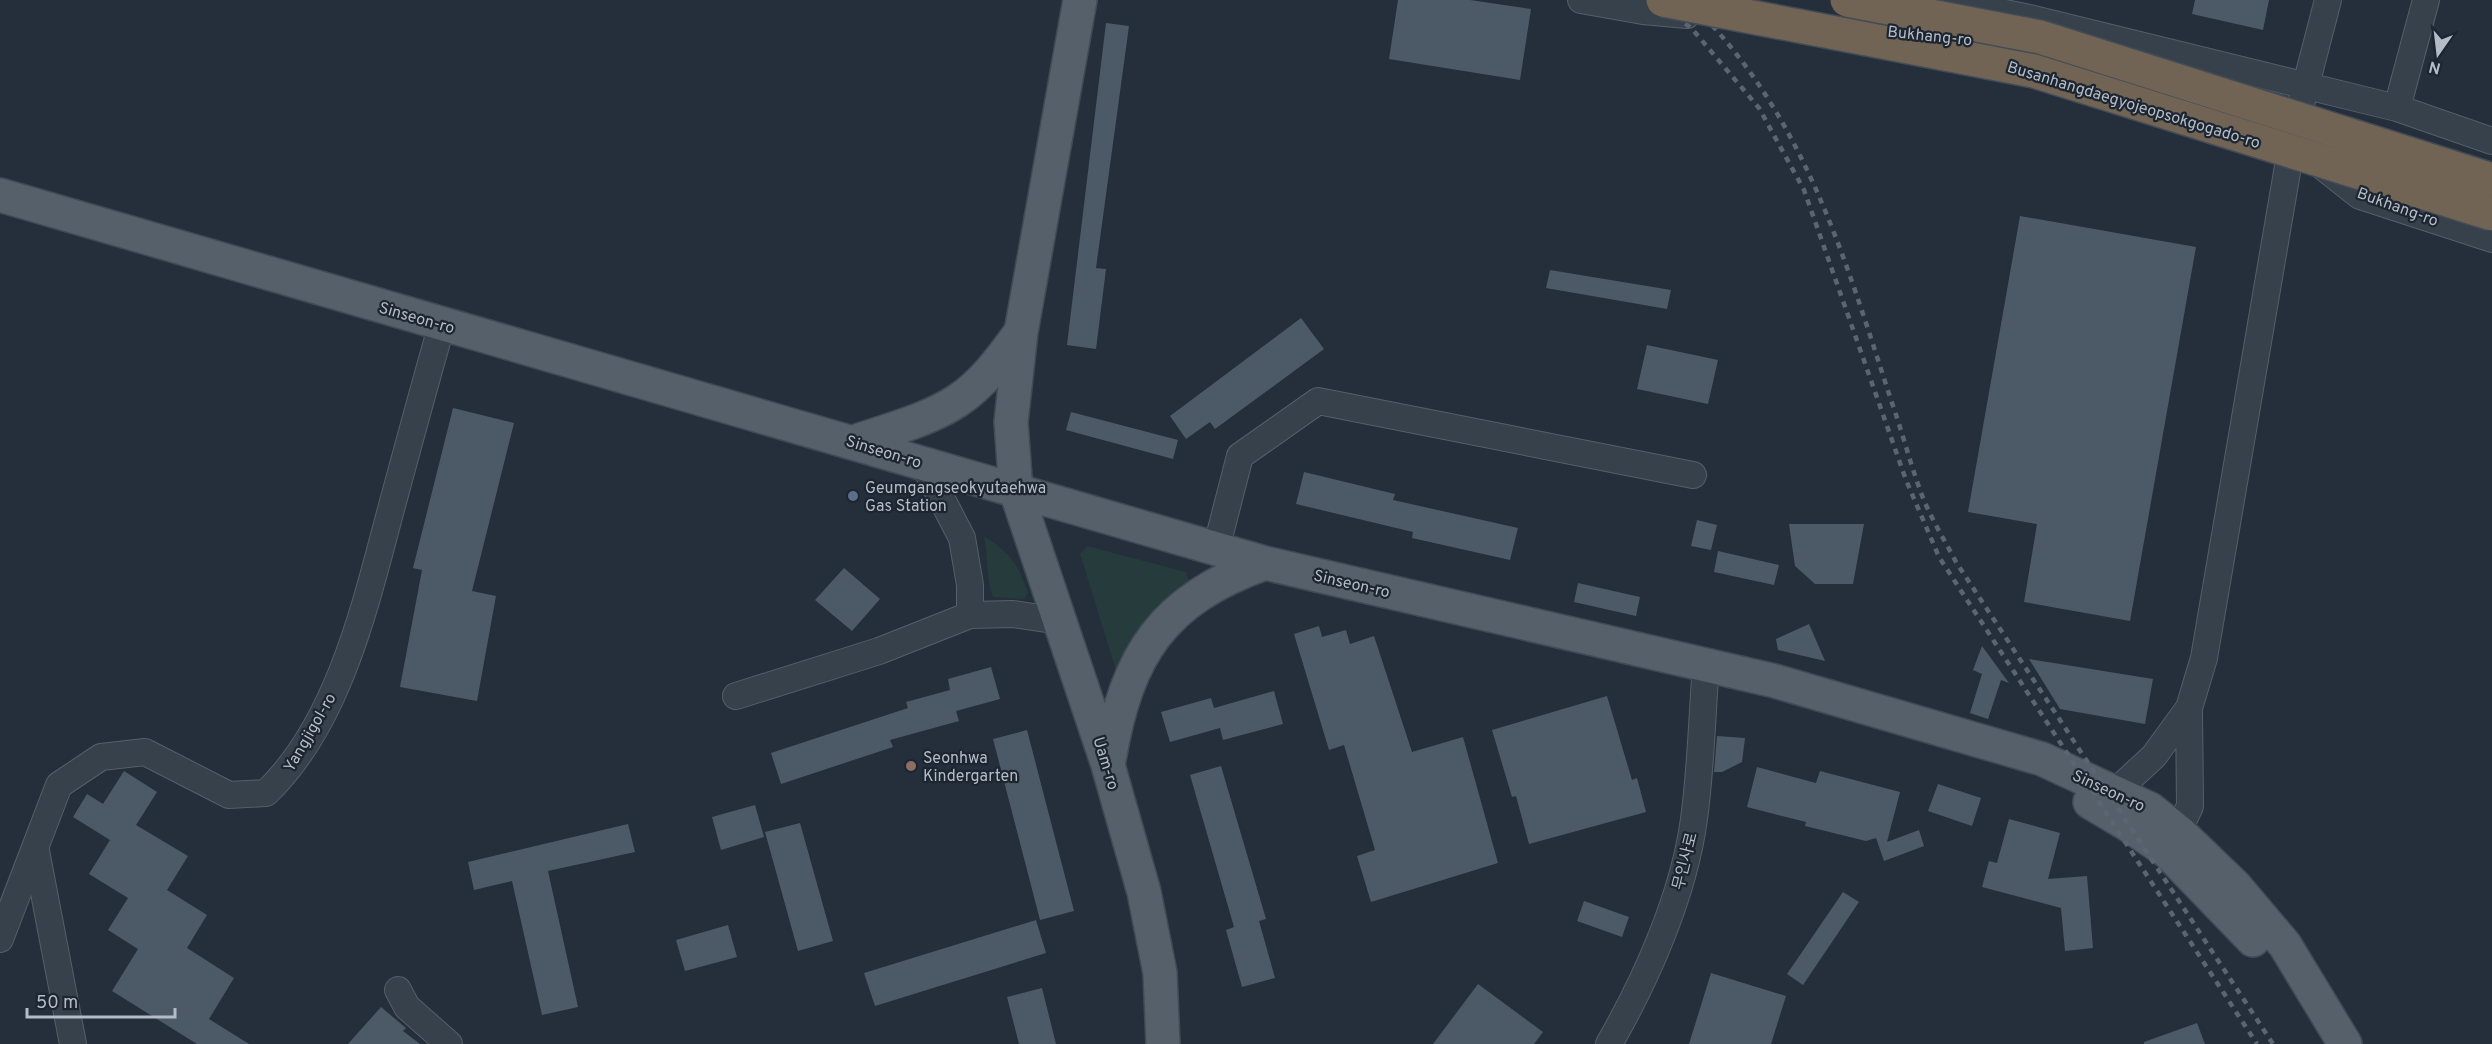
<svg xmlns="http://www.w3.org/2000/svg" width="2492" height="1044" viewBox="0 0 2492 1044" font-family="Overpass,'Noto Sans KR',sans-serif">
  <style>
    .green { fill: #263b3c }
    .building { fill: #4c5a67 }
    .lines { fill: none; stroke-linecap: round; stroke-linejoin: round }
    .minor-casing { stroke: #565f69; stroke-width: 28 }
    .major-casing { stroke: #414a54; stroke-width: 36 }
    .minor { stroke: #37414b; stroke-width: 26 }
    .major { stroke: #55606b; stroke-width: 33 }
    .rail { stroke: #596672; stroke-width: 4.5; stroke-dasharray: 6 6; stroke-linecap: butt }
    .highway-bridge-casing { stroke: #434c56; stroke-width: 36; stroke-linecap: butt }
    .highway-bridge { stroke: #716455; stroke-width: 33 }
    .service-dot { fill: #5c6f8a; stroke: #1d2630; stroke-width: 2 }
    .education-dot { fill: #8d6e63; stroke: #1d2630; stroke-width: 2 }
    .labels { text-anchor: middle; stroke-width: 4.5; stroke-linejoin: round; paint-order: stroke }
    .street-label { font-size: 16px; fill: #b3bcc7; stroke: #1d2630 }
    .poi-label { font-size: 16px; fill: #b3bcc7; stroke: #1d2630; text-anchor: start }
  </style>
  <rect width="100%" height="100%" fill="#242f3b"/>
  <path class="green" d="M984,536C1010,553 1018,563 1028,593L1024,599L993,597C986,578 988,556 984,536Z
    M1087,546L1186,572L1189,581L1163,604L1122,670H1116L1080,554Z"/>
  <path class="building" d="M1398,0H1470L1531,9L1520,80L1389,59Z
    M2195,0H2269L2263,30L2192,14Z
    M1106,23L1129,26L1096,268L1106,269L1096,349L1067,345Z
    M2020,216L2196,247L2130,621L2024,602L2037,524L1968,512Z
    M1550,270L1671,290L1667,309L1546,288Z
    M1301,318L1324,349L1215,429L1210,422L1186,439L1170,416Z
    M1647,345L1718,360L1708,404L1637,389Z
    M453,408L514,423L472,591L496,596L477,701L400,687L422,570L413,568Z
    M1071,412L1178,440L1173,459L1066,430Z
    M1304,472L1395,494L1393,500L1518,528L1510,560L1412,538L1413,532L1296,504Z
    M1697,520L1717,525L1711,550L1691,546Z
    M1789,524H1864L1853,584H1815L1795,566Z
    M1718,551L1779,565L1774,585L1714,572Z
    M844,568L880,599L852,631L815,600Z
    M1578,583L1640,597L1636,616L1574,602Z
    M1809,624L1825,661L1778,650L1776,639Z
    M1319,626L1322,637L1346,630L1350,644L1374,636L1412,752L1463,737L1498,863L1371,902L1357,856L1375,850L1344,745L1329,750L1294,634Z
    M1982,646L2009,683L2001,680L1988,719L1970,713L1982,674L1973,670Z
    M2029,659L2153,679L2145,724L2060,709Z
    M991,667L1000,699L956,711L959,721L890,740L893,747L781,784L771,753L908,708L906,702L950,690L948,679Z
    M1274,691L1283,724L1223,740L1220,728L1170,742L1161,712L1211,698L1214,708Z
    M1607,696L1632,780L1637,778L1646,812L1529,844L1516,796L1512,797L1492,730Z
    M1027,730L1074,911L1040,920L993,739Z
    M1717,736L1745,738L1742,762L1722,772H1714Z
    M1221,766L1266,919L1259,921L1275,978L1242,987L1226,930L1234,927L1190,775Z
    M1757,767L1816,783L1820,771L1900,792L1887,842L1919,830L1924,846L1884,861L1876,838L1866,841L1805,826L1806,822L1747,807Z
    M124,771L157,792L136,825L188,856L167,890L207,915L187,948L234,978L209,1019L249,1044H197L112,991L138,949L108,930L128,898L89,874L110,840L73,817L87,794L103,804Z
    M1938,784L1981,798L1972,826L1928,811Z
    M755,805L764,837L721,850L712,817Z
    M2009,819L2060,833L2048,879L2087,876L2093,948L2065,951L2061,908L1982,887L1989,861L1997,863Z
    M800,823L833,941L798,951L765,832Z
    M628,824L635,852L548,871L578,1007L542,1015L512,881L474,890L468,862Z
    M1843,892L1859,902L1803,985L1787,974Z
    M1584,901L1629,917L1622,937L1577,921Z
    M1036,920L1046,953L875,1006L864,973Z
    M728,925L737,957L685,971L676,940Z
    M1711,973L1786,996L1771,1044H1689Z
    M1478,984L1543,1032L1534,1044H1433Z
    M1042,988L1056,1044H1019L1007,997Z
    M381,1007L406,1028L403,1031L420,1044H348Z
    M2197,1023L2205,1044H2144V1042Z"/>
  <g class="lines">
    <g class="minor-casing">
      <path id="minor" d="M1581,0L1643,11L1687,15
        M1939,0L2025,17L2397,108L2492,141
        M1888,30L1970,37L2040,60
        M2397,108L2426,0
        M2322,166L2360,196L2492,239
        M923,463L962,538L970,585V615
        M1216,549L1240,456L1318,401L1693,475
        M736,696L879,651L970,615L1013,614L1059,621
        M2114,793L2154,756L2189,708
        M2171,847L2190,806L2189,708L2204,658L2294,131L2328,0
        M36,851L73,1044
        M0,939L59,785L101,757L145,752L229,795L266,793C338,724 365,607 390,513C407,450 424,387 442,324
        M398,990L407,1007L449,1044
        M1609,1044C1647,978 1684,894 1694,819C1701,768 1702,716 1706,664"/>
    </g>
    <g class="major-casing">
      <path id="major" d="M1080,0L1021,332L1011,422L1016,491L1108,765L1144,892L1160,973L1163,1044
        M0,195L1265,563L1775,681L2042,759L2150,809L2180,833L2236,887L2285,945L2345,1044
        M854,442C888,430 926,421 957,401C983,384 1002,358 1020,333
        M1109,760C1127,654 1162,600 1265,563
        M2090,802L2127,824L2168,852L2253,940"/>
    </g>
    <use href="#minor" class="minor"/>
    <use href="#major" class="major"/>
    <path class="rail" d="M1658,0L1693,30L1759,108L1804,190L1906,480L1939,557L2257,1044
      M1687,0C1803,109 1844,256 1892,403C1903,434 1911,467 1923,498C1932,520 1945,541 1956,562L2273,1044"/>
    <g class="highway-bridge-casing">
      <path id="highway-bridge" d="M1663,0L2034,71L2492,214
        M1847,0L2040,37L2492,180"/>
    </g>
    <use href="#highway-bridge" class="highway-bridge"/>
  </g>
  <circle class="service-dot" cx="853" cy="496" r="6"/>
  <circle class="education-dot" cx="911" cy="766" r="6"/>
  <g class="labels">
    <g class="street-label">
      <text transform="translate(1930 35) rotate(6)" y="6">Bukhang-ro</text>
      <text transform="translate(2134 104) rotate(17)" y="6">Busanhangdaegyojeopsokgogado-ro</text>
      <text transform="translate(2398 206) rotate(20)" y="6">Bukhang-ro</text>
      <text transform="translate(417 317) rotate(16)" y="6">Sinseon-ro</text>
      <text transform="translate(884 451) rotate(17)" y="6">Sinseon-ro</text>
      <text transform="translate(1352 583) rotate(13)" y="6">Sinseon-ro</text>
      <text transform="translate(309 732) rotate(-60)" y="6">Yangjigol-ro</text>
      <text transform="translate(1107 763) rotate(73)" y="6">Uam-ro</text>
      <text transform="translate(2109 790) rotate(25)" y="6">Sinseon-ro</text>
      <text transform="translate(1684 861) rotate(-76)" y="6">무인사로</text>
    </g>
    <g class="poi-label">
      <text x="865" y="493">Geumgangseokyutaehwa<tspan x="865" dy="18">Gas Station</tspan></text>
      <text x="923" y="763">Seonhwa<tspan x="923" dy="18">Kindergarten</tspan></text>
    </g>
  </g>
  <g transform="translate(2438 54) rotate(194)" stroke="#1d2630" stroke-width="4.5" paint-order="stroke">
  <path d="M0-4.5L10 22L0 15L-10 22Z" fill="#b3bcc7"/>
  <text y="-9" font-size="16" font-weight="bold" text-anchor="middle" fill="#b3bcc7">N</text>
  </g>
  <path d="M27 1008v9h148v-9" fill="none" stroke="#b3bcc7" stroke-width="3"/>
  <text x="36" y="1008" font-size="18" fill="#b3bcc7" stroke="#1d2630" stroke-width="4.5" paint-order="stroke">50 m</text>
</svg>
